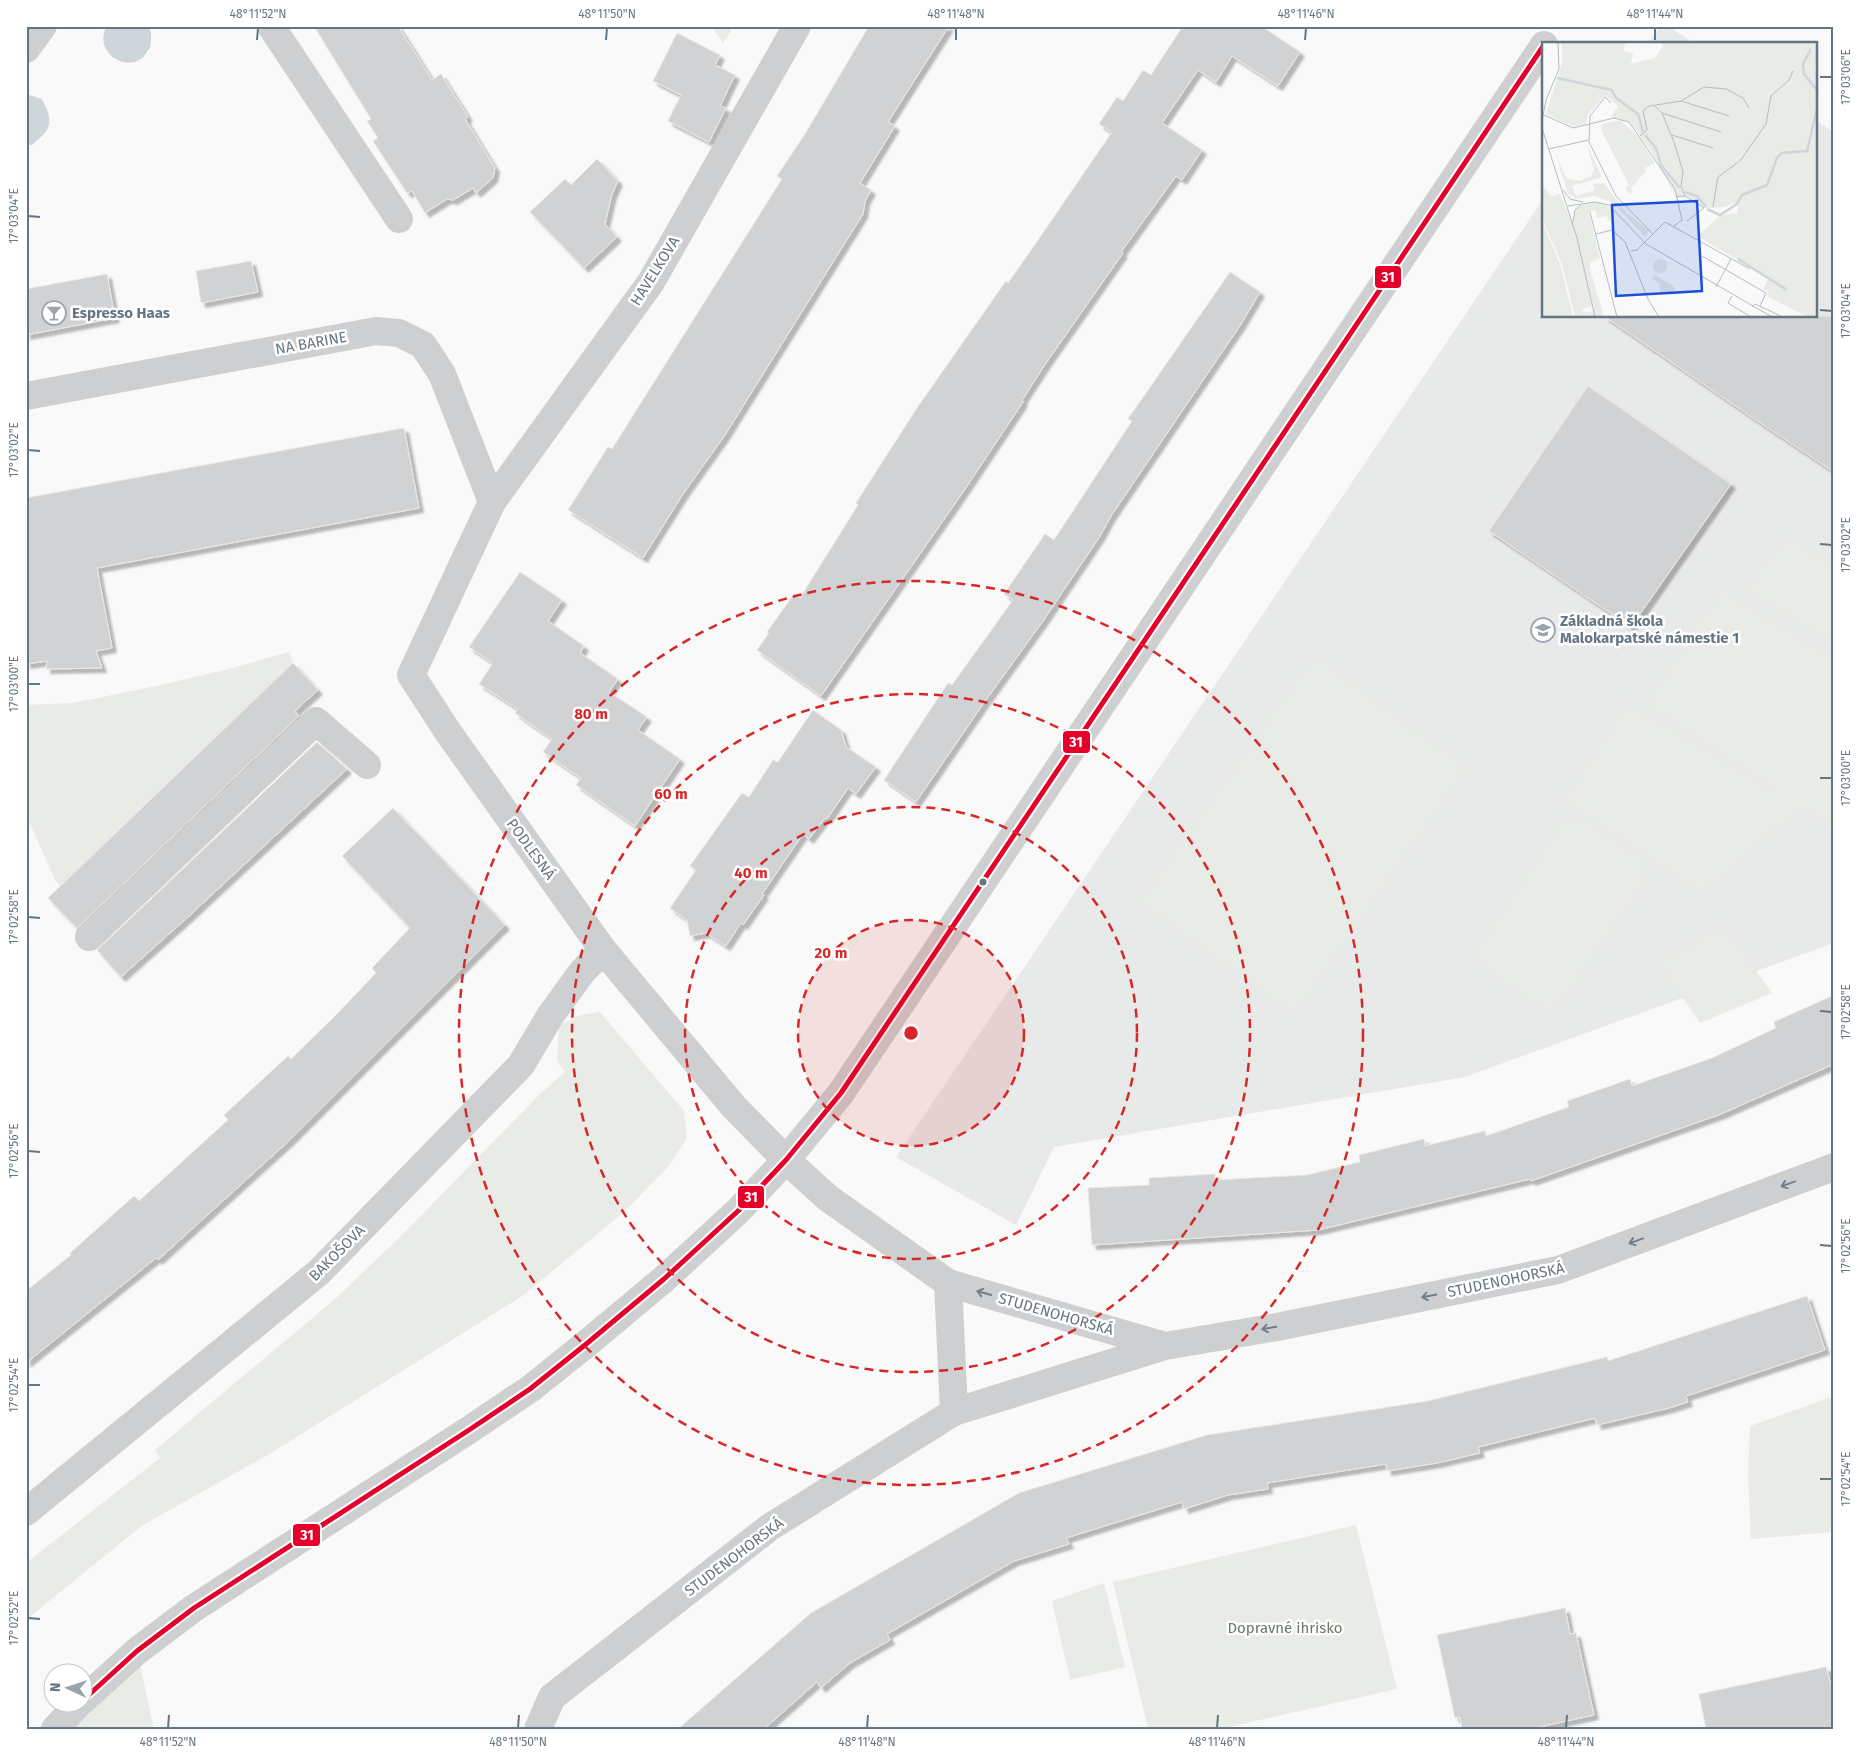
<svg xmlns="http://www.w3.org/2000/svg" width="1860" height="1755" viewBox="0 0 1860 1755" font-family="'Fira Sans',sans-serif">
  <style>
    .built { fill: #e8e9e9 }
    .green { fill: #e8ebe6 }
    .water { fill: #ced6d9 }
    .building { fill: #d0d2d3; stroke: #e8e8e8; filter: url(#shadow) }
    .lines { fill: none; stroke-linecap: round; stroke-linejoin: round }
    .minor { stroke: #cecfd0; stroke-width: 28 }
    .bus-1-casing { stroke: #fff; stroke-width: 9 }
    .bus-1 { stroke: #e4002b; stroke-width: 5 }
    .oneway { stroke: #707f8b }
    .ticks { fill: none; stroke: #657683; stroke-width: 2 }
    .ring { fill: none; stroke: #d62828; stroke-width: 2.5; stroke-dasharray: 9 6 }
    .bus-dot { fill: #657683; stroke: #fff; stroke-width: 2 }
    .labels { text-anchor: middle; stroke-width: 5; stroke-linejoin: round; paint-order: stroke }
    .street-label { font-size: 15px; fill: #657683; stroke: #fff }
    .poi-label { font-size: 15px; font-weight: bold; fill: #657683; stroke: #fff; text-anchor: start }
    .park-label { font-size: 15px; fill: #687a64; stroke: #fff }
    .inset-river { fill: none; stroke: #ced6d9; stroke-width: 2.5 }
    .inset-road { fill: none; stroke: #b5bdc3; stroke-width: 1 }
    .view { fill: #1d4ed8; fill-opacity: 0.15; stroke: #1d4ed8; stroke-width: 2.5 }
    .inset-edge { fill: none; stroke: #657683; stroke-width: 2.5 }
    .centre { fill: #d62828; stroke: #fff; stroke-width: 2.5 }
    .ring-label { font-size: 15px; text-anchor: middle; font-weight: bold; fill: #d62828; stroke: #fff; stroke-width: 5; stroke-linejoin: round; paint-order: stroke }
    .line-badge { stroke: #fff; stroke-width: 2 }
    .badge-label { font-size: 14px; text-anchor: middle; font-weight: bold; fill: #fff }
    .neatline { fill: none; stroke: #657683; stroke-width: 2 }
    .ticks-label { font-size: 12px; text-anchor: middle; fill: #657683 }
  </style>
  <defs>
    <filter id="shadow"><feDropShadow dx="4.5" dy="4.5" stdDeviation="1" flood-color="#0004"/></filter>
  </defs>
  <rect width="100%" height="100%" fill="#f9f9f9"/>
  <path class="built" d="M1660,26H1668L1695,44H1648Z
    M1816,121L1834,132V943L1465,1077L1054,1147L1016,1225L896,1157L1544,198V316H1816Z"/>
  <path class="green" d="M712,26H734L723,43Z
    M1789,537L1834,565V644L1744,589Z
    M1721,589L1834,658V828L1800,808L1702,894L1563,801L1629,703L1784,797L1645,705Z
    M289,652L293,663L60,886L55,880L26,815V705L73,703L161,685L233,668Z
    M1314,655L1467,768L1294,1016L1139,902Z
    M1570,818H1579L1587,821L1645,861C1650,869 1648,874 1644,883L1563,1004C1555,1009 1550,1010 1541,1007L1483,968C1478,962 1477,956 1478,948L1562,822Z
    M1724,926L1772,993L1700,1023L1659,963Z
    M600,1012L684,1111L687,1138L668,1167L624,1212L521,1297L266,1456L143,1525L33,1614L26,1622V1563L160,1458L155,1450L334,1300L402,1235L540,1094L565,1072L557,1061L559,1025L580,1015Z
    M1834,1396V1532L1751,1539L1748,1476L1750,1426Z
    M1356,1525L1397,1689L1220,1729H1148L1113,1582Z
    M1104,1583L1125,1667L1070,1680L1052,1601Z
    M137,1651L154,1729H55Z"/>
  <path class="water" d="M107,26H148C152,31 151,35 151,41C151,46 150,48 147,52C131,78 91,52 107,26Z
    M26,94L42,99C54,122 52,129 32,145H26Z"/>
  <path class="building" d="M314,26H398L432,80L441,74L468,117L465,119L495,168L493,178L476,193L473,188L453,200L447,199L425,213L412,191L407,193L373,141L378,138L367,121L371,119Z
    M869,26H949L888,122L895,126L860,183L871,190L865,201L863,214L725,435L683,494L643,558L568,510L608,447L612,449L782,179L777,176L805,134Z
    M1183,26H1261L1300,52L1278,86L1232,56L1216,82L1198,70L1162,123L1202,150L1182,180L1176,176L1121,252L1123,253L1046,363L1022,400L1023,402L963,492L821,696L757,650L769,633L767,632L794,594L800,598L858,505L856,503L917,408L1006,281L1008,283L1034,246L1112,132L1099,124L1117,97L1123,101L1143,70L1151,75Z
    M677,33L720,55L715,65L735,75L720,106L726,108L709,142L668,121L681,95L653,81Z
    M597,159L618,181L612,194L605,224L617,237L584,268L530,212L565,179L571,185Z
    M251,261L258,292L201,303L196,271Z
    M1230,272L1260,292L1241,324L1111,516L1100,536L1043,621L983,704L916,802L884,780L948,683L952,685L1013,600L1004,594L1045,534L1054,540L1132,421L1128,419Z
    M107,274L115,318L26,335V289Z
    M1604,316H1834V472L1753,418Z
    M1588,386L1731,484L1631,627L1489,531Z
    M404,428L419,508L97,568L112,648L96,651L102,668L46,669L47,661L26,664V498Z
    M520,572L562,600L548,621L584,646L580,653L618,679L609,692L647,717L638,730L680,759L635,826L576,785L581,778L543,752L552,739L515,713L518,709L479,684L493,663L469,647Z
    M293,663L318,690L295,711L299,716L77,928L48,898Z
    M813,710L841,730L846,747L876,767L856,794L848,788L827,819L825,818L809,839L803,834L762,894L764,895L743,925L741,923L726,946L706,933L690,936L687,920L670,908L696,870L690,866L742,793L749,797L773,760L778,762Z
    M317,742L347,769L188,917L121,977L97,950Z
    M393,808L505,925L292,1138L158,1260L156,1258L26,1363V1291L71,1255L70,1253L134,1196L139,1201L228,1120L224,1115L288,1056L291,1059L335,1016L376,973L372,968L410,928L342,856Z
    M1834,995V1064L1721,1114L1531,1181L1530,1179L1318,1230L1092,1245L1088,1188L1149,1185V1178L1215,1174V1180L1307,1175L1360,1162L1359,1155L1424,1139L1425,1146L1485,1131L1486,1136L1569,1107L1567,1101L1630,1079L1632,1086L1712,1058L1776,1028L1774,1022Z
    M1807,1296L1825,1350L1686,1396L1688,1402L1669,1408L1597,1425L1595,1418L1478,1447L1480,1453L1437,1463L1387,1471L1386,1464L1267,1483L1268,1489L1228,1495L1184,1509L1182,1502L1066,1538L1069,1544L1014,1561L887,1634L890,1640L850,1663L821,1688L817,1682L764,1729H678L811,1613L1019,1493L1207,1435L1428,1401L1607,1357L1608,1361Z
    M1565,1608L1570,1634L1576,1633L1594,1715L1530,1729H1462L1460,1717L1455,1718L1437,1635Z
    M1826,1667L1834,1697V1729H1706L1699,1694Z"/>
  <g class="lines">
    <path class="minor" d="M271,26L399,219
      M797,26L651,282L492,502L411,675L448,732L603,950L734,1107L786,1160L828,1198L948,1283L954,1412
      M26,49L43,26
      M26,396L376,331L399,333L423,345L442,374L492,502
      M89,937L316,721L367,765
      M948,1283L1165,1346
      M26,1512L318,1273L521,1065L550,1016L582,972L603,950
      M82,1701L137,1651L194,1608L469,1430L530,1389L585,1345L664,1279L738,1211L786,1160L841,1093L1544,45
      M55,1729L80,1702
      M538,1729L552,1697L770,1527L954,1412L1165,1346L1277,1327L1558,1270L1834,1167"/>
    <g class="bus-1-casing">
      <path id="bus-1" d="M82,1701L137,1651L194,1608L469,1430L530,1389L585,1345L664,1279L738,1211L786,1160L841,1093L1544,45"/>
    </g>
    <use href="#bus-1" class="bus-1"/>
  </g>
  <defs><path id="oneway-shaft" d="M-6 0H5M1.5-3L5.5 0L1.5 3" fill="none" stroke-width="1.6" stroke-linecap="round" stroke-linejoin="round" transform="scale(1.25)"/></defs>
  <g class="oneway">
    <use href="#oneway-shaft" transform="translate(1788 1184) rotate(160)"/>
    <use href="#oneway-shaft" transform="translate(1636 1241) rotate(160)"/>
    <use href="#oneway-shaft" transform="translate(984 1293) rotate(-164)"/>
    <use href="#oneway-shaft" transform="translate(1429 1296) rotate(169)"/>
    <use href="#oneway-shaft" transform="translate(1269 1328) rotate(170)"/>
  </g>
  <path class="ticks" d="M257,40L258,28M606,40L607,28M956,40V28M1305,40L1306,28M1655,40V28M1820,77H1832M28,216L40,217M1820,310L1832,311M28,450L40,451M1820,544L1832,545M28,684H40M1820,778H1832M28,917L40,918M1820,1011L1832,1012M28,1151L40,1152M1820,1245L1832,1246M28,1385H40M1820,1479H1832M28,1618L40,1619M168,1728L169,1715M518,1728L519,1715M867,1728L868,1715M1217,1728L1218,1715M1566,1728L1567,1715"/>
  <circle cx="911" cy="1033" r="113" fill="#d62828" fill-opacity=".12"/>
  <g class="ring">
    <circle cx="911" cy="1033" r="113"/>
    <circle cx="911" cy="1033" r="226"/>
    <circle cx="911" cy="1033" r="339"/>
    <circle cx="911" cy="1033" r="452"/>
  </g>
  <defs>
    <g id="bar-ring" transform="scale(1.25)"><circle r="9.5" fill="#fff" stroke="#99a4ac" stroke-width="1.5"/><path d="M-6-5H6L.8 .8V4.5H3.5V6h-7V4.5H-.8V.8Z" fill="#99a4ac"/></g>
    <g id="school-ring" transform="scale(1.25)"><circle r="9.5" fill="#fff" stroke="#99a4ac" stroke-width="1.5"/><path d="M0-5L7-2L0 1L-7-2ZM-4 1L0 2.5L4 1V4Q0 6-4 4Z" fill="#99a4ac"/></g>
  </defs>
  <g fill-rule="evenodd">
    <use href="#bar-ring" x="54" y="313"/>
    <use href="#school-ring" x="1543" y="630"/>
  </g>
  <circle class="bus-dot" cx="983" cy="882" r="4.5"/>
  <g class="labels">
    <g class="street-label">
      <text transform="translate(655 271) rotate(-58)" y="5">HAVELKOVA</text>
      <text transform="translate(311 343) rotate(-10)" y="5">NA BARINE</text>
      <text transform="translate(531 849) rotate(54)" y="5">PODLESNÁ</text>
      <text transform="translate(337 1253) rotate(-45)" y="5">BAKOŠOVA</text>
      <text transform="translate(1506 1280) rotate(-12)" y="5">STUDENOHORSKÁ</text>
      <text transform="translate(1056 1314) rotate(16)" y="5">STUDENOHORSKÁ</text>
      <text transform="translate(734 1557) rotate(-37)" y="5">STUDENOHORSKÁ</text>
    </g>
    <g class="poi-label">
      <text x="72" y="318">Espresso Haas</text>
      <text x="1560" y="626">Základná škola<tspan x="1560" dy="17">Malokarpatské námestie 1</tspan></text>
    </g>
    <g class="park-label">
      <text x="1285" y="1633">Dopravné ihrisko</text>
    </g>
  </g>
  <g transform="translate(1542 42)">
    <rect width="275" height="275" fill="#f9f9f9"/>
    <path d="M20,0H84L81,9L91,11L89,22L113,16L121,4L118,0H275V275H266L225,254L227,250L221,247L227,236L155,194L179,173L195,171L197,159L183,165L163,166L143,154L134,155L108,107L88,80L69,75L76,64L63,53L46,72L44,82L32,85L4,72L20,21ZM78,78L96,94L113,121L103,126L104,129L89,146L91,149L87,152L83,146L87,143L59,88L60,82ZM44,101L60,135L30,144L34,154L53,148L51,142L62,141L84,170L107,189L103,195L70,160L52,154L36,157L26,152L13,110L24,136L38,139L50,133L52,127ZM0,143L9,154L18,152L30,180L34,166L46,160H59L75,170L70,171L72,178L66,179L65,174L56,176L53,168L47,170L58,216L48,221V227L62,275H33L20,222L0,176ZM35,197L52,269L41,271L40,267L50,264ZM0,180L18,222L31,275H0ZM111 224a7 7 0 1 1 14 0a7 7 0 1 1-14 0ZM113,233L131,244L133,247L130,253L119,251L117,241L110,237Z" fill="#e8ebe6" fill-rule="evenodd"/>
    <path class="inset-river" d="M269,7L261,22L262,32L275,48V56M15,36L70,48L74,56L96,72L101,90M103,93L114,106L119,123L138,146M143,150L155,154L164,165M165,167L178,173L195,162L200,153L225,143L235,116L240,111L265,109L275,67M196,217L245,248"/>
    <path class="inset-road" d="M139,59L187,74M69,61L63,55L48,74L47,100L74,154L110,191M113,64L120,71L132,100L141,130L139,144L143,154M120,71L179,90M2,73L31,86L72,76L87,80L133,147L140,178L132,184M0,79L4,58L17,27L16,0M0,86L35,196L53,275M130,93L171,106M98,94L105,88L101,69L107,64L139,59L162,45L184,47L201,56L207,66M7,107L46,98M21,148L28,157L41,160M134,155L143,154L162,166L145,179M26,164L53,160L67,163L104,202L230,275M171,165L176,135L198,119L224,82L229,54L247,38L251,29M48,170L75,275M31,180L33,168L39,163M54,192L70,188L83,200L106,257L117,275M89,209L95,208L123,180L208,227M160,214L224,251L218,264M174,245L189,217M190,254L186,261L209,275M210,265L213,262L241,275"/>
    <path class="view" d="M155,159L160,249L74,254L70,163Z"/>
    <rect width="275" height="275" class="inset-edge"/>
  </g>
  <circle cx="911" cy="1033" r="8" class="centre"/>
  <g class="ring-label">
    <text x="591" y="719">80 m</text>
    <text x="671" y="799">60 m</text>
    <text x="751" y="878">40 m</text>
    <text x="831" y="958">20 m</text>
  </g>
  <g class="line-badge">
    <rect x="1374" y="265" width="28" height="24" rx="5" fill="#e4002b"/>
    <rect x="1062" y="730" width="29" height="24" rx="5" fill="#e4002b"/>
    <rect x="737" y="1185" width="28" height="24" rx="5" fill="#e4002b"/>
    <rect x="292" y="1523" width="29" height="24" rx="5" fill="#e4002b"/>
  </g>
  <g class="badge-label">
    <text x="1388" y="282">31</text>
    <text x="1076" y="747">31</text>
    <text x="751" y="1202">31</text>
    <text x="307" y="1540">31</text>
  </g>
  <rect width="1860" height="1755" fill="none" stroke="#ffffff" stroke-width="55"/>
  <g transform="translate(68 1688) rotate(273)"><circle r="24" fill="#ffffff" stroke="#c1c8cd"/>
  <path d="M0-4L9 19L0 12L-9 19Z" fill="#99a4ac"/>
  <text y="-8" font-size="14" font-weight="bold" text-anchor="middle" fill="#657683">N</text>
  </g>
  <rect x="28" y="28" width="1804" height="1700" class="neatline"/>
  <g class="ticks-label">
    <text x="258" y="18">48°11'52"N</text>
    <text x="607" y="18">48°11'50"N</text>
    <text x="956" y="18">48°11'48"N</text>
    <text x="1306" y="18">48°11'46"N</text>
    <text x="1655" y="18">48°11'44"N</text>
    <text transform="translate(1846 77) rotate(-90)" y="4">17°03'06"E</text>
    <text transform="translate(14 216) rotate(-90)" y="4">17°03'04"E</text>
    <text transform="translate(1846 311) rotate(-90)" y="4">17°03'04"E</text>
    <text transform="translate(14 450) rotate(-90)" y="4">17°03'02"E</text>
    <text transform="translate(1846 545) rotate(-90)" y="4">17°03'02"E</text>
    <text transform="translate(14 684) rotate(-90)" y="4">17°03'00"E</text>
    <text transform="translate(1846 778) rotate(-90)" y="4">17°03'00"E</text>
    <text transform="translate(14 917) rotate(-90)" y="4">17°02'58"E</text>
    <text transform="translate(1846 1012) rotate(-90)" y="4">17°02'58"E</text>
    <text transform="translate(14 1151) rotate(-90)" y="4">17°02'56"E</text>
    <text transform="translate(1846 1246) rotate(-90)" y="4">17°02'56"E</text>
    <text transform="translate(14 1385) rotate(-90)" y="4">17°02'54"E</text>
    <text transform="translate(1846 1479) rotate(-90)" y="4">17°02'54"E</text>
    <text transform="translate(14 1618) rotate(-90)" y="4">17°02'52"E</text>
    <text x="168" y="1746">48°11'52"N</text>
    <text x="518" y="1746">48°11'50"N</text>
    <text x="867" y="1746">48°11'48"N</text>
    <text x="1217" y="1746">48°11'46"N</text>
    <text x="1566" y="1746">48°11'44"N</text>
  </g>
</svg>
